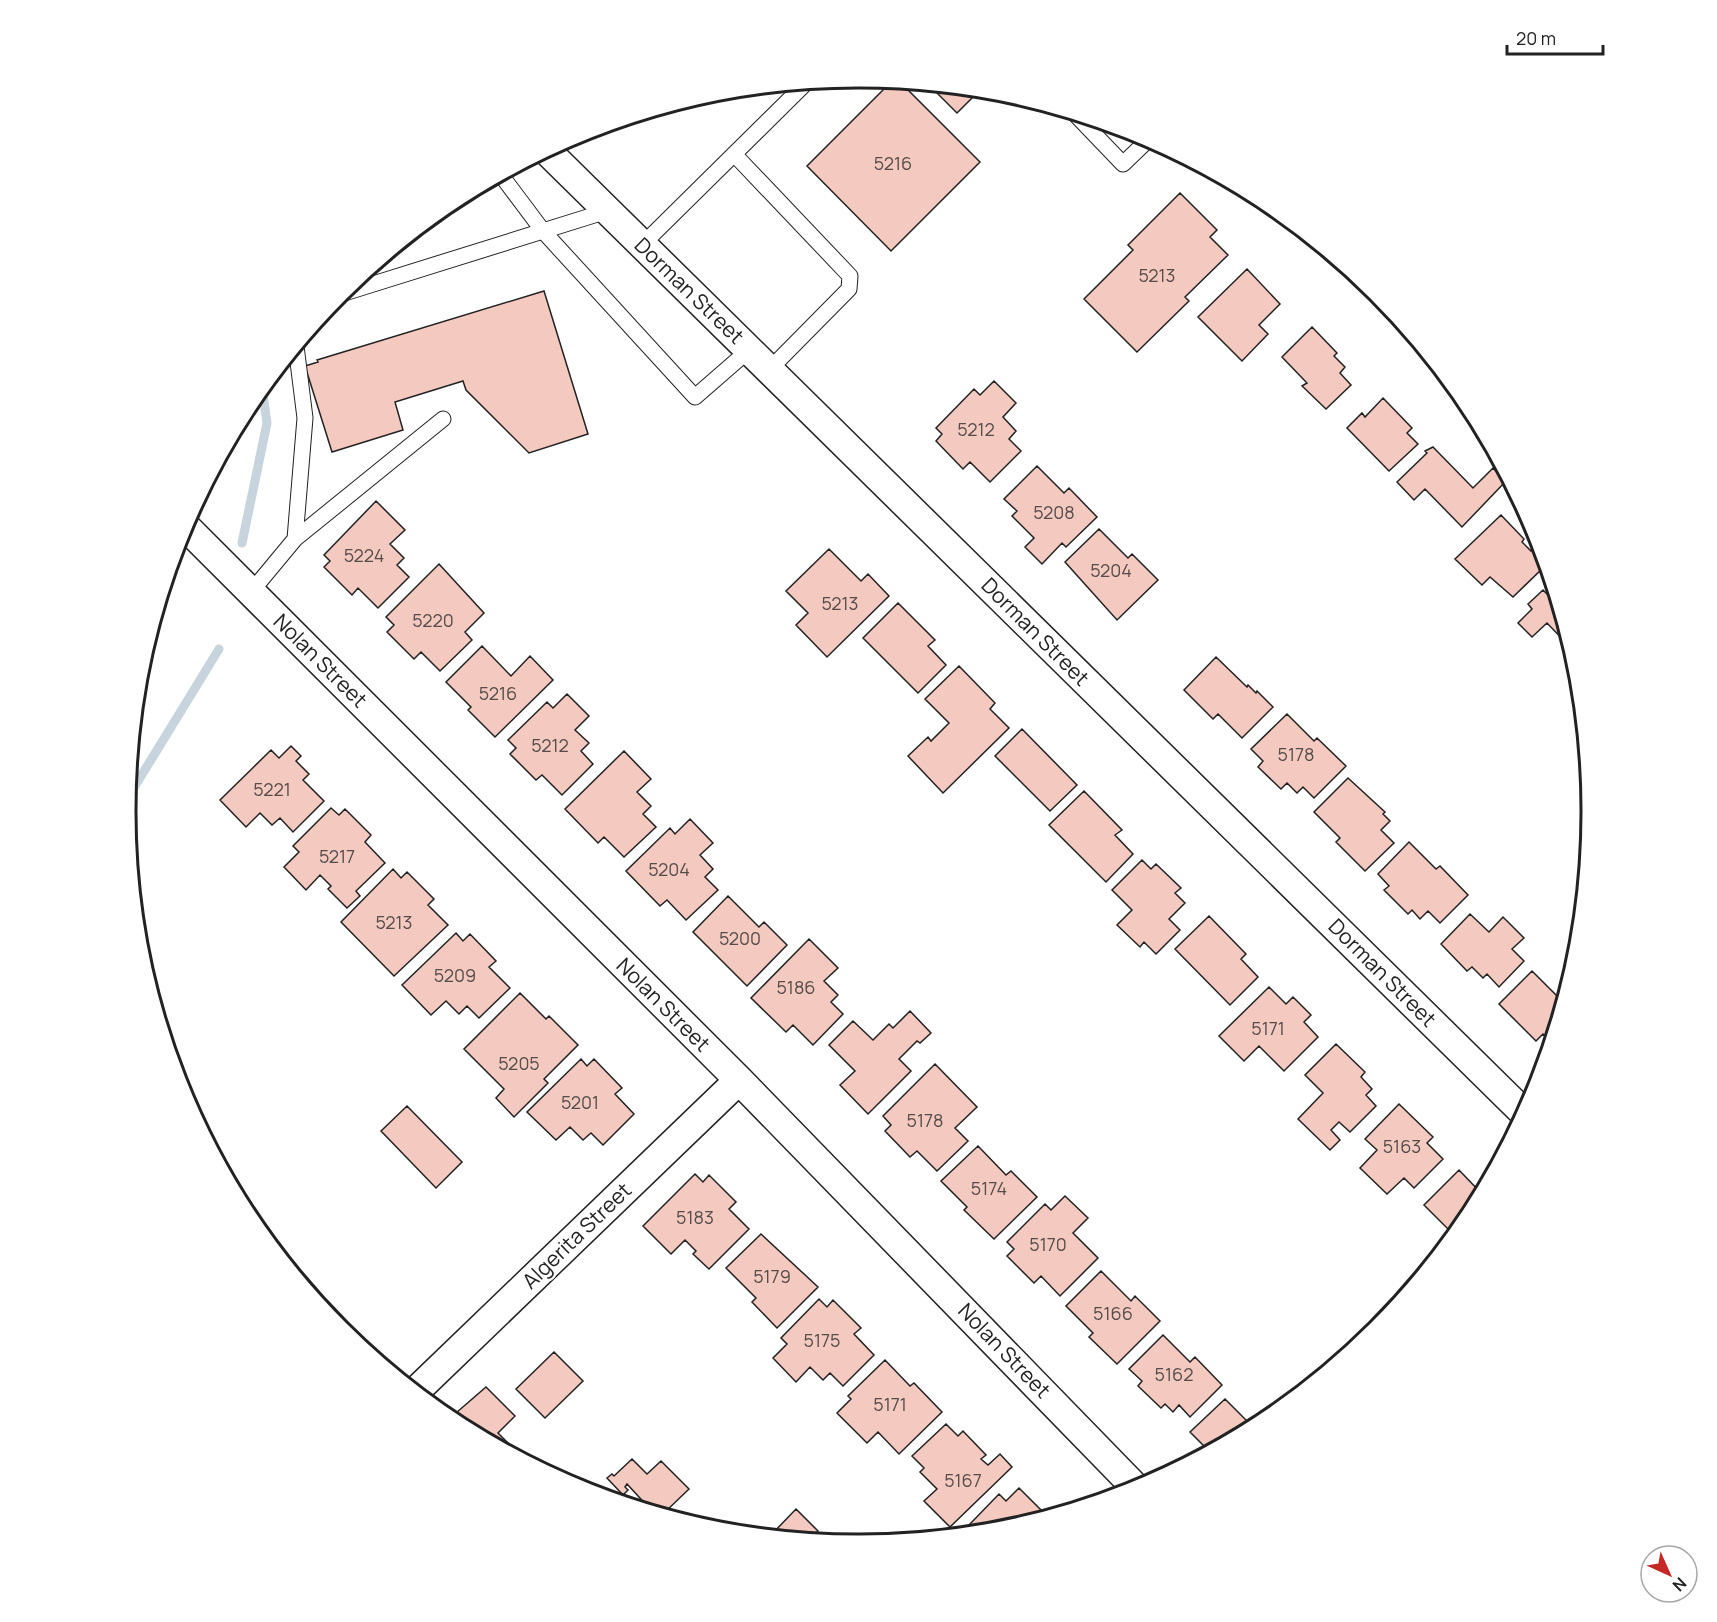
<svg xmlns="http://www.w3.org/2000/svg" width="1717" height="1622" viewBox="0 0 1717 1622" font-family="Manrope,sans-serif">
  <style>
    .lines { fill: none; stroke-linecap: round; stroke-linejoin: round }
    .stream { stroke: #c7d3dd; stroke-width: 9 }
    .building { fill: #f3c9c0; stroke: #222; stroke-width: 1.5 }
    .service-casing { stroke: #222; stroke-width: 17 }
    .minor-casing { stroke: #222; stroke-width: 31 }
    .service { stroke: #fff; stroke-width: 15 }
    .minor { stroke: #fff; stroke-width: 28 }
    .labels { text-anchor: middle; stroke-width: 4.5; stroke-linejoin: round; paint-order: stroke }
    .number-label { font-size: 18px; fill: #564c4a }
    .street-label { font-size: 21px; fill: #222; stroke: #fff }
    .rim { fill: none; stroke: #222; stroke-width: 3 }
  </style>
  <rect width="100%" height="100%" fill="#fff"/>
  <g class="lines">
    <path class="stream" d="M242,543L267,423L262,388
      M127,799L219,649"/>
  </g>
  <path class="building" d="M892,81L900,82L980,162L891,251L807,166Z
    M929,85L971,89L976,94L957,113Z
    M1180,193L1217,230L1210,237L1228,255L1185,297L1189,301L1137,352L1084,299L1133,250L1128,245Z
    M1247,269L1280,304L1259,325L1268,334L1242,361L1198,317Z
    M544,291L588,434L529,453L466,390L463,381L395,402L403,430L332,452L305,366L318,362L317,360Z
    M1312,327L1337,353L1334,356L1345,367L1340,373L1351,385L1326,409L1302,386L1307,383L1282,357Z
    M994,381L1016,403L1003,417L1016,431L1009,439L1021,451L990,482L970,462L963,469L936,441L942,434L936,428L974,389L980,395Z
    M1383,398L1412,428L1407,433L1418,444L1389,471L1347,428L1362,413L1365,417Z
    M1433,447L1473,488L1493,468L1506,481L1462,527L1425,489L1414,500L1397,482L1427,453L1425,451Z
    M1037,466L1064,493L1069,488L1097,517L1066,547L1062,543L1042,564L1025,547L1034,538L1012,516L1017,511L1004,499Z
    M376,501L405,530L390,544L404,558L397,565L409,577L378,608L358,588L352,595L324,567L330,561L324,555Z
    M1501,515L1524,539L1522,542L1531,551L1540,545L1546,565L1513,597L1490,577L1482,585L1455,559Z
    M1099,529L1128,558L1132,554L1158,580L1117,620L1065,562Z
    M829,549L861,581L868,574L889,596L827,657L796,625L808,613L786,591Z
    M439,564L484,613L465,632L472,640L440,671L421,652L414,659L387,632L394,625L386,617Z
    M1553,588L1572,649L1547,623L1532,637L1518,623L1532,609L1528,604L1543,590L1547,594Z
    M898,603L935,640L928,646L946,665L918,693L863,638Z
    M482,646L511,676L530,656L553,680L495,737L468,710L471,707L446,682Z
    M1216,657L1247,687L1248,685L1256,693L1257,691L1273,707L1242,738L1218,714L1213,719L1184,690Z
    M959,666L995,703L990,709L1009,728L943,793L908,756L928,737L931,741L949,723L925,699Z
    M567,694L589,716L575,730L589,743L581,751L593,764L562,795L542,775L536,780L510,754L516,748L508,740L547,702L553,708Z
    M1287,714L1314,741L1317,738L1346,766L1314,798L1303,787L1297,793L1287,783L1281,789L1258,767L1263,761L1251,749Z
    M1022,729L1077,785L1050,811L995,756Z
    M291,746L301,756L296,761L309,774L303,780L324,801L293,832L280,818L272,825L260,813L246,827L220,800L271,750L279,758Z
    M624,751L651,779L637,792L651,806L643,814L656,827L624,857L604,837L598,843L565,809Z
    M1348,778L1385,812L1383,814L1390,821L1381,830L1394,843L1365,871L1336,842L1340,838L1314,812Z
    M1084,791L1122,830L1115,835L1133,854L1106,882L1049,825Z
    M331,808L339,815L345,809L371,835L365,842L385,863L356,891L360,896L347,908L328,889L331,886L320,875L306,890L284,867L299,852L293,846Z
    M690,819L713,843L700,855L713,869L705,877L718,890L686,920L667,900L660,906L626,871L670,828L675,834Z
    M1409,842L1436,869L1440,866L1468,895L1440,923L1428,911L1420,919L1412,910L1408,914L1384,890L1389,886L1378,874Z
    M1142,860L1151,869L1156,864L1181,888L1175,893L1185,903L1169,919L1180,930L1156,954L1144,942L1140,947L1117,925L1132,910L1112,890Z
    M393,869L401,878L407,872L434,899L428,905L448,925L394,976L341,922Z
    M728,896L759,927L764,922L787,945L747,986L693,932Z
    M1470,914L1489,932L1503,917L1524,938L1512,949L1524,961L1499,987L1487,974L1483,978L1472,967L1467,971L1441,944Z
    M1209,916L1246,954L1241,959L1258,977L1230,1005L1175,949Z
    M456,933L463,941L470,934L496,961L489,967L510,988L479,1018L467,1006L459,1014L446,1001L431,1015L402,985Z
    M809,939L838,968L824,981L838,995L831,1002L843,1014L813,1045L793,1025L786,1032L751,998Z
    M1532,971L1563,1002L1551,1042L1543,1034L1536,1041L1499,1004Z
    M1269,987L1286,1004L1293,997L1311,1015L1304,1022L1318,1037L1284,1071L1259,1046L1244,1061L1219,1036Z
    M520,993L546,1019L549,1016L578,1045L544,1079L548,1083L514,1117L496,1098L504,1089L464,1049Z
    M910,1011L931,1033L920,1043L917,1041L899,1059L911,1071L868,1114L840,1085L855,1071L829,1045L853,1021L873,1040L889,1024L893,1028Z
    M1336,1044L1365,1072L1361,1077L1372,1089L1366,1095L1376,1106L1350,1132L1339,1122L1331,1130L1340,1140L1330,1150L1298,1119L1323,1093L1305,1075Z
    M581,1059L587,1066L594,1059L622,1088L615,1094L634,1114L603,1145L591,1133L583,1140L570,1127L556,1140L527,1112Z
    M935,1064L977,1107L955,1128L968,1141L937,1171L917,1151L910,1157L885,1131L891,1125L883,1116Z
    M1399,1104L1433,1137L1427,1143L1443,1159L1414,1188L1404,1178L1387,1194L1360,1168L1377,1150L1365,1139Z
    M407,1106L462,1162L436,1188L381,1131Z
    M978,1146L1006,1175L1011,1171L1037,1197L994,1239L964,1210L967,1207L941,1181Z
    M1459,1170L1481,1193L1468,1219L1454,1235L1424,1205Z
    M695,1174L703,1182L709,1175L736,1202L729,1209L749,1229L709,1269L693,1254L696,1251L685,1240L671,1254L643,1226Z
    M1065,1196L1088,1218L1073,1233L1098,1258L1060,1296L1041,1276L1034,1283L1007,1256L1014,1249L1007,1242L1045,1204L1051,1210Z
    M761,1234L818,1287L777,1328L752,1302L756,1298L726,1268Z
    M1101,1271L1131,1301L1135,1296L1160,1321L1117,1364L1089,1337L1093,1333L1066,1306Z
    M819,1299L827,1307L833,1300L861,1328L854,1334L874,1355L843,1386L830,1373L823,1380L810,1367L796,1382L773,1358L787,1344L781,1338Z
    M1163,1335L1190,1362L1195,1357L1222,1385L1190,1417L1179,1405L1173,1412L1165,1404L1161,1408L1138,1386L1142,1381L1129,1369Z
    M554,1352L583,1381L545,1418L516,1389Z
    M885,1360L910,1386L914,1383L942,1412L899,1454L878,1432L867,1443L837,1413L851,1399L848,1396Z
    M486,1387L515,1416L498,1433L512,1447L509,1451L449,1419Z
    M1225,1399L1253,1427L1209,1451L1190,1432Z
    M946,1424L958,1436L963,1431L986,1455L981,1459L988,1465L1000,1454L1012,1467L950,1527L924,1501L937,1489L920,1472L924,1468L912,1456Z
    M632,1459L647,1474L661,1461L689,1489L663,1514L651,1510L627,1484L625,1487L628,1490L623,1495L607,1478L612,1474L614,1476Z
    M1019,1488L1047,1516L1001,1530L973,1533L968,1526L999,1494L1006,1501Z
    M796,1509L818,1531L810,1539L771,1535Z"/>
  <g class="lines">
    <g class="service-casing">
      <path id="service" d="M1075,114L1123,164L1149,139
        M734,154L850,276L849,289L769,370
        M501,175L543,231L695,397L749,350
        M642,245L806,83
        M338,295L607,211
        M295,539L443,419
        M251,592L295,539L305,418L296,346"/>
    </g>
    <g class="minor-casing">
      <path id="minor" d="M547,151L1524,1113
        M184,525L739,1080L1137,1489
        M416,1391L739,1080"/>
    </g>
    <use href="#service" class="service"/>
    <use href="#minor" class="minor"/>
  </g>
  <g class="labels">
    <g class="number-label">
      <text x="893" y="170">5216</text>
      <text x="1157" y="282">5213</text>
      <text x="976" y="436">5212</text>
      <text x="1054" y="519">5208</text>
      <text x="364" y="562">5224</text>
      <text x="1111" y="577">5204</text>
      <text x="840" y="610">5213</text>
      <text x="433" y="627">5220</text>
      <text x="498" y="700">5216</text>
      <text x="550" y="752">5212</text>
      <text x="1296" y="761">5178</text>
      <text x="272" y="796">5221</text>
      <text x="337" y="863">5217</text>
      <text x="669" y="876">5204</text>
      <text x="394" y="929">5213</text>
      <text x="740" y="945">5200</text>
      <text x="455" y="982">5209</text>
      <text x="796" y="994">5186</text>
      <text x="1268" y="1035">5171</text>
      <text x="519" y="1070">5205</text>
      <text x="580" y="1109">5201</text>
      <text x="925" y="1127">5178</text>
      <text x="1402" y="1153">5163</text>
      <text x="989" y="1195">5174</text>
      <text x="695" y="1224">5183</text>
      <text x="1048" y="1251">5170</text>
      <text x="772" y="1283">5179</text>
      <text x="1113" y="1320">5166</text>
      <text x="822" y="1347">5175</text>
      <text x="1174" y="1381">5162</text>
      <text x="890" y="1411">5171</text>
      <text x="963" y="1487">5167</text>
    </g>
    <g class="street-label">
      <text transform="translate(689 291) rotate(44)" y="7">Dorman Street</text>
      <text transform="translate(1035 632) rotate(45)" y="7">Dorman Street</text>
      <text transform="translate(320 661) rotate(45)" y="7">Nolan Street</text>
      <text transform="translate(1382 973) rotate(45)" y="7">Dorman Street</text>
      <text transform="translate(663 1005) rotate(45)" y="7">Nolan Street</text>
      <text transform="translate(577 1236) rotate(-44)" y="7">Algerita Street</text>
      <text transform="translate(1004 1351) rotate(46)" y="7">Nolan Street</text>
    </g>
  </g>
  <path d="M0 0H1717V1622H0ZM858 88H859A722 722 0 0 1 1581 810V812A722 722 0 0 1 859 1534H858A722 722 0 0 1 136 812V810A722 722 0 0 1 858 88Z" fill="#fff" fill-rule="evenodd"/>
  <path class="rim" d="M858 88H859A722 722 0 0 1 1581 810V812A722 722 0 0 1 859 1534H858A722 722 0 0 1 136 812V810A722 722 0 0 1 858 88Z"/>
  <g transform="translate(1669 1574) rotate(135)"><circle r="28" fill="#ffffff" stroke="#a7a7a7" stroke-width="1.5"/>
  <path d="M0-4.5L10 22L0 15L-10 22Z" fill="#c62828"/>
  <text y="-9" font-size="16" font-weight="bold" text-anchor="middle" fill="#222222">N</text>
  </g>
  <path d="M1507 45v9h96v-9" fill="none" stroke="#222222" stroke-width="3"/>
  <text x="1516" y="45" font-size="18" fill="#222222" stroke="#ffffff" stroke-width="4.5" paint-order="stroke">20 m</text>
</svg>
